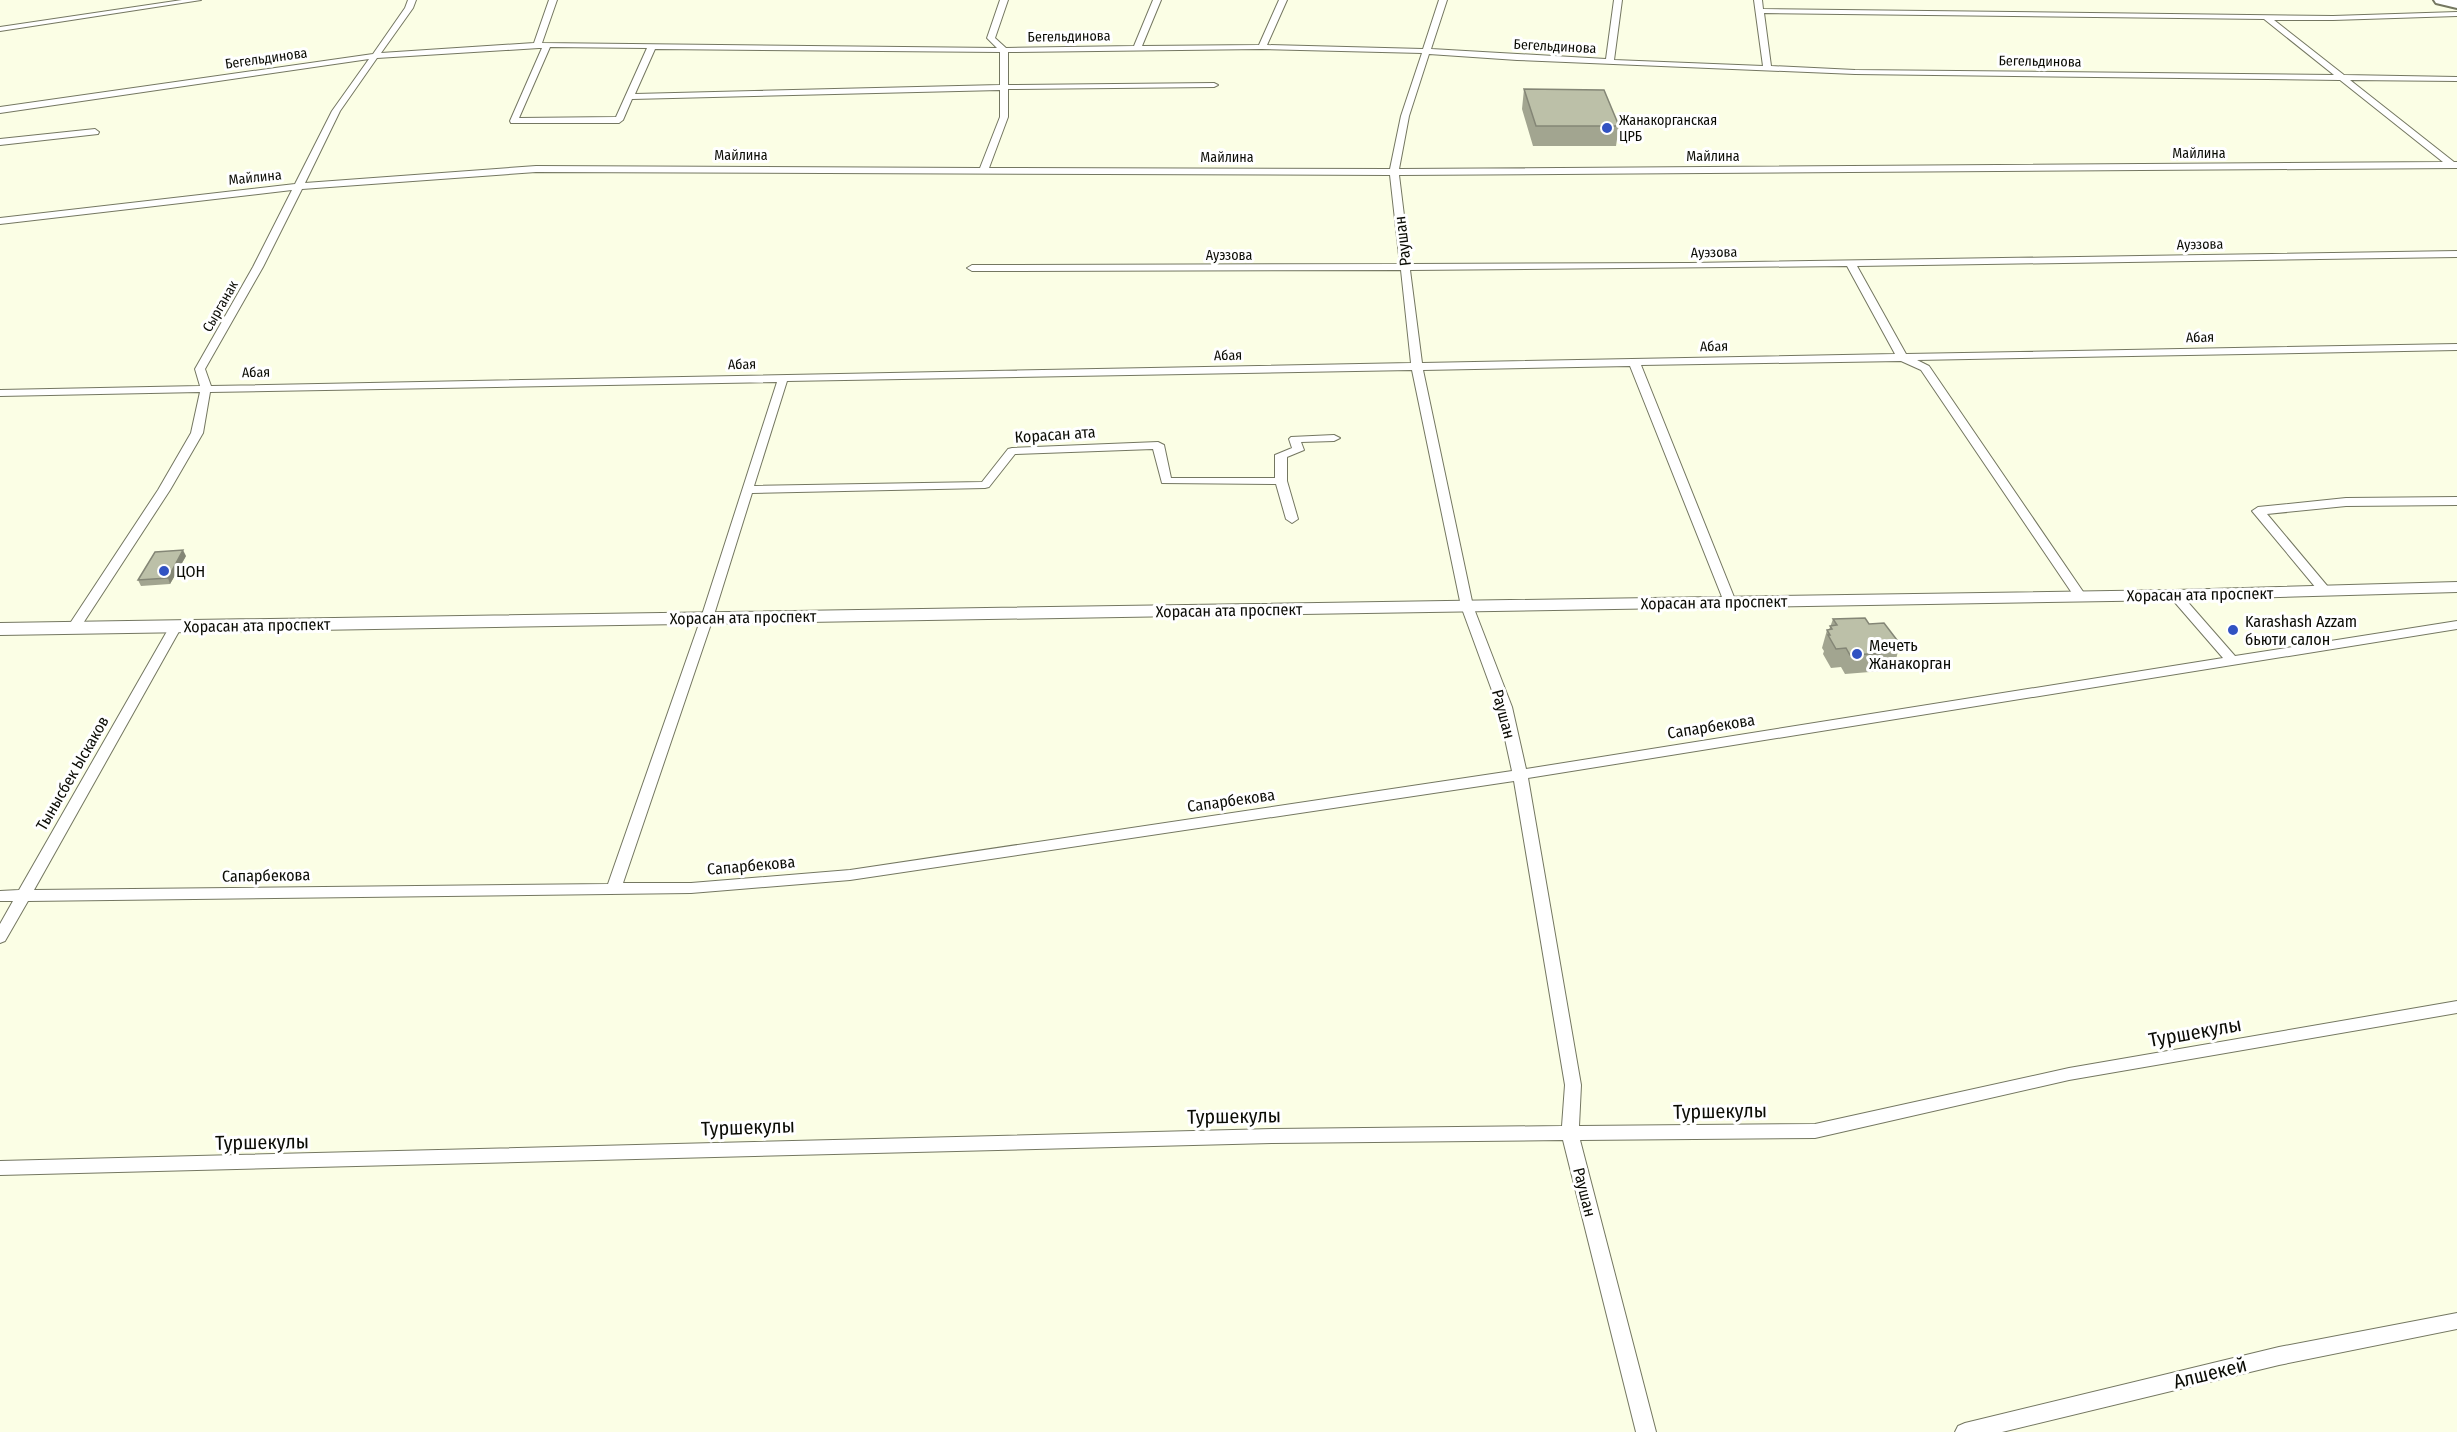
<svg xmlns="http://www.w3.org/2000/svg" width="2457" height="1432" viewBox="0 0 2457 1432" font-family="'Fira Sans Condensed',sans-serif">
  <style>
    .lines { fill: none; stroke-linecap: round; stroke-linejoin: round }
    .street-casing { stroke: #747761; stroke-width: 2 }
    .secondary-casing { stroke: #747761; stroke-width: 2 }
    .primary-casing { stroke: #747761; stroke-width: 4 }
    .street { fill: #fff; fill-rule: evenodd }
    .secondary { fill: #fff; fill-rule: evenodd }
    .primary { fill: #fff; fill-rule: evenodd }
    .wall { fill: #a2a590 }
    .shaded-wall { fill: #848676 }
    .building { fill: #bcc0a8; stroke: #848676; stroke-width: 1.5 }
    .poi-dot { fill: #3152c2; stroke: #fff; stroke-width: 2 }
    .labels { text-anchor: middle; stroke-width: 6; stroke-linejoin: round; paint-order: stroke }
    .far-street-label { font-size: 14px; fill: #0b0c05; stroke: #fff }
    .far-poi-label { font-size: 14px; fill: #0b0c05; stroke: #fff; text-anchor: start }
    .street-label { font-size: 16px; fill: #0b0c05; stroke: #fff }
    .poi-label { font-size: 16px; fill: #0b0c05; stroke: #fff; text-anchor: start }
    .near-street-label { font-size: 20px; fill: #0b0c05; stroke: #fff }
  </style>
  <rect width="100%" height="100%" fill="#fbfee5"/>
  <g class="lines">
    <g class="street-casing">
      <path id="street" d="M182,0H201L0,31V27Z
        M408,0H416L413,8L381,53L534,43L549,0H557L542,43L997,48L987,38L1000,0H1008L995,38L1006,48L1134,46L1153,0H1161L1142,46L1259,45L1279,0H1287L1267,45L1423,49L1439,0H1447L1431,49L1606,59L1614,0H1622L1614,60L1763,66L1754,0H1762L1763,9L2333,16L2457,12V16L2333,20H2274L2344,75L2457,77V81L2350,80L2454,162H2457V168L1399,175L1410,264L1690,263L2457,251V257L1857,266L1906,354L2457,344V350L1917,360L1929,366L2086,596L2080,600L2076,599L1921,370L1901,361L1641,365L1736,602L1730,606L1724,602L1630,366L1423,370L1473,606L1512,707L1526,769L2223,658L2171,598L2169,595L2175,591L2179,592L2235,656L2457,621V629L1528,778L1581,1085L1579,1126L1815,1124L2069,1068L2457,1001V1013L2069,1080L1815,1138L1580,1140L1656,1432H1636L1563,1140L1273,1143L0,1175V1161L1273,1129L1562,1126L1565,1085L1514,781L850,880L691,893L28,901L5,941L0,943V924L13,901H0V891L19,890L170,626L176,622L182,626L34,890L608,884L701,618L777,382L210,392L203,433L170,490L78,631L73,632L67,628L158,490L191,433L200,392L0,396V390L200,386L195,369L253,267L292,190L0,224V218L295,184L332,111L369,59L0,113V107L373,54L405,8ZM1764,13L2264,19L2334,75L1855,70L1771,66ZM550,47L647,48L616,117L519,118ZM539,48H542L510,121L511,123H619L623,120L632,99L1000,90V117L980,168L536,166L305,183L340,111L377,58ZM655,49L1000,52V85L635,94ZM1262,49L1422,53L1401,116L1390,169L989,168L1008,117V89L1214,87L1218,85L1214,83L1008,85V52ZM1429,54L1517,60L1855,74L2340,80L2443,162L1399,169L1409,116ZM536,172L1390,175L1400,264L972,265L967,268L972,271L1401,270L1411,363L211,386L205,369L263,267L302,189ZM1847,266L1895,354L1422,363L1410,270ZM1412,370L1461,606L1498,707L1512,771L850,870L691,883H623L713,618L752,493L985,488L989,487L1015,454L1153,449L1162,483L1276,484L1286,519L1292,523L1298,519L1287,481V457L1304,450L1301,442L1334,441L1340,438L1334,435L1291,437L1289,439L1292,448L1275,455V478H1171L1164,445L1158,442L1012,448L1008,449L982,482L754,486L787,381Z
        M95,129L99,132L98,134L0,145V139Z
        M2457,497V505L2346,506L2267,514L2329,588L2331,591L2329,594H2321L2252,511L2258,507L2346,498Z
        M2457,1313V1329L2279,1365L2002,1432H1955L1958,1426L1965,1423L2279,1347Z"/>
    </g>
    <g class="secondary-casing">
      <path id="secondary" d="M2457,582V592L2175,600L0,635V623L2175,590Z"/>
    </g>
    <g class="primary-casing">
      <path id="primary" d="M2434,0H2457V8L2436,3Z"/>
    </g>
    <use href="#street" class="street"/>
    <use href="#secondary" class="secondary"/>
    <use href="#primary" class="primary"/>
  </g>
  <path class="wall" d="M1524,89L1619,126L1616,146H1533L1522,109Z
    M186,556L170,584L141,586L138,580Z
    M1833,619L1869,624L1900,644L1895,663L1884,664L1882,671L1845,674L1841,667L1831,668L1823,654L1824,651L1822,648L1827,630H1829Z"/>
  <path class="shaded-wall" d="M183,550L186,556L170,584L168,578Z"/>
  <path class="building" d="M1524,89L1604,90L1619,126H1536Z
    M183,550L168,578L138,580L155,552Z
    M1865,618L1869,624L1884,623L1900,644L1883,646L1887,653L1850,655L1846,648L1836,649L1828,635H1830L1827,630L1832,629L1830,626L1837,625L1833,619Z"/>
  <g class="poi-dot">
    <circle cx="1607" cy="128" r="6"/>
    <circle cx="164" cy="571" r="6"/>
    <circle cx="2233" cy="630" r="6"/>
    <circle cx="1857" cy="654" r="6"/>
  </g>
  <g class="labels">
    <g class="far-street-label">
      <text transform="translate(1069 36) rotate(-1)" y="5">Бегельдинова</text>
      <text transform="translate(1555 46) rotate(3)" y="5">Бегельдинова</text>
      <text transform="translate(266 58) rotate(-8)" y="5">Бегельдинова</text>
      <text transform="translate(2040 61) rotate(1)" y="5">Бегельдинова</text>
      <text x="2199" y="158">Майлина</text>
      <text x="741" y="160">Майлина</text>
      <text x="1713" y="161">Майлина</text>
      <text x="1227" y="162">Майлина</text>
      <text transform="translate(255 177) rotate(-6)" y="5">Майлина</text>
      <text transform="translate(2200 244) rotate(-1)" y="5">Ауэзова</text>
      <text transform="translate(1714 252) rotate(-1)" y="5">Ауэзова</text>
      <text x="1229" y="260">Ауэзова</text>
      <text transform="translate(220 306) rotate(-60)" y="5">Сырганак</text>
      <text transform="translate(2200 337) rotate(-1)" y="5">Абая</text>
      <text transform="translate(1714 346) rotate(-1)" y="5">Абая</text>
      <text transform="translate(1228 355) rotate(-1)" y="5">Абая</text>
      <text transform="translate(742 364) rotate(-1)" y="5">Абая</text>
      <text transform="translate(256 372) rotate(-1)" y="5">Абая</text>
    </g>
    <g class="far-poi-label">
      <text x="1619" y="125">Жанакорганская<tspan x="1619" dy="16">ЦРБ</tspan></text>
    </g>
    <g class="street-label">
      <text transform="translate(1402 241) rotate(-97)" y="6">Раушан</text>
      <text transform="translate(1055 434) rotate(-4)" y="6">Корасан ата</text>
      <text transform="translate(2200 594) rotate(-1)" y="6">Хорасан ата проспект</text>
      <text transform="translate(1714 602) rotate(-1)" y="6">Хорасан ата проспект</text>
      <text transform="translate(1229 610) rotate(-1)" y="6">Хорасан ата проспект</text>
      <text transform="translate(743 617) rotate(-1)" y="6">Хорасан ата проспект</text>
      <text transform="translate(257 625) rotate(-1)" y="6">Хорасан ата проспект</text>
      <text transform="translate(1504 714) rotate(75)" y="6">Раушан</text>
      <text transform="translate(1711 726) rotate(-9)" y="6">Сапарбекова</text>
      <text transform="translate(72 773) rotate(-60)" y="6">Тынысбек Ыскаков</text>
      <text transform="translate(1231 800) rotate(-8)" y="6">Сапарбекова</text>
      <text transform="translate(751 865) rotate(-5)" y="6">Сапарбекова</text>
      <text transform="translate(266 875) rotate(-1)" y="6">Сапарбекова</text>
      <text transform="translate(1585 1192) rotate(76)" y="6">Раушан</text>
    </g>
    <g class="poi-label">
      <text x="176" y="577">ЦОН</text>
      <text x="2245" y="627">Karashash Azzam<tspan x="2245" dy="18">бьюти салон</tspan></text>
      <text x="1869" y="651">Мечеть<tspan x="1869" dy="18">Жанакорган</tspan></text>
    </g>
    <g class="near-street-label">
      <text transform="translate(2195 1032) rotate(-10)" y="7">Туршекулы</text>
      <text transform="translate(1720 1111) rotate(-1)" y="7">Туршекулы</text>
      <text transform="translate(1234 1116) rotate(-1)" y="7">Туршекулы</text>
      <text transform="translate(748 1127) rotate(-2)" y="7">Туршекулы</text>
      <text transform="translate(262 1142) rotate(-1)" y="7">Туршекулы</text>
      <text transform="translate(2210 1373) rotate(-14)" y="7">Алшекей</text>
    </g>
  </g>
</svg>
